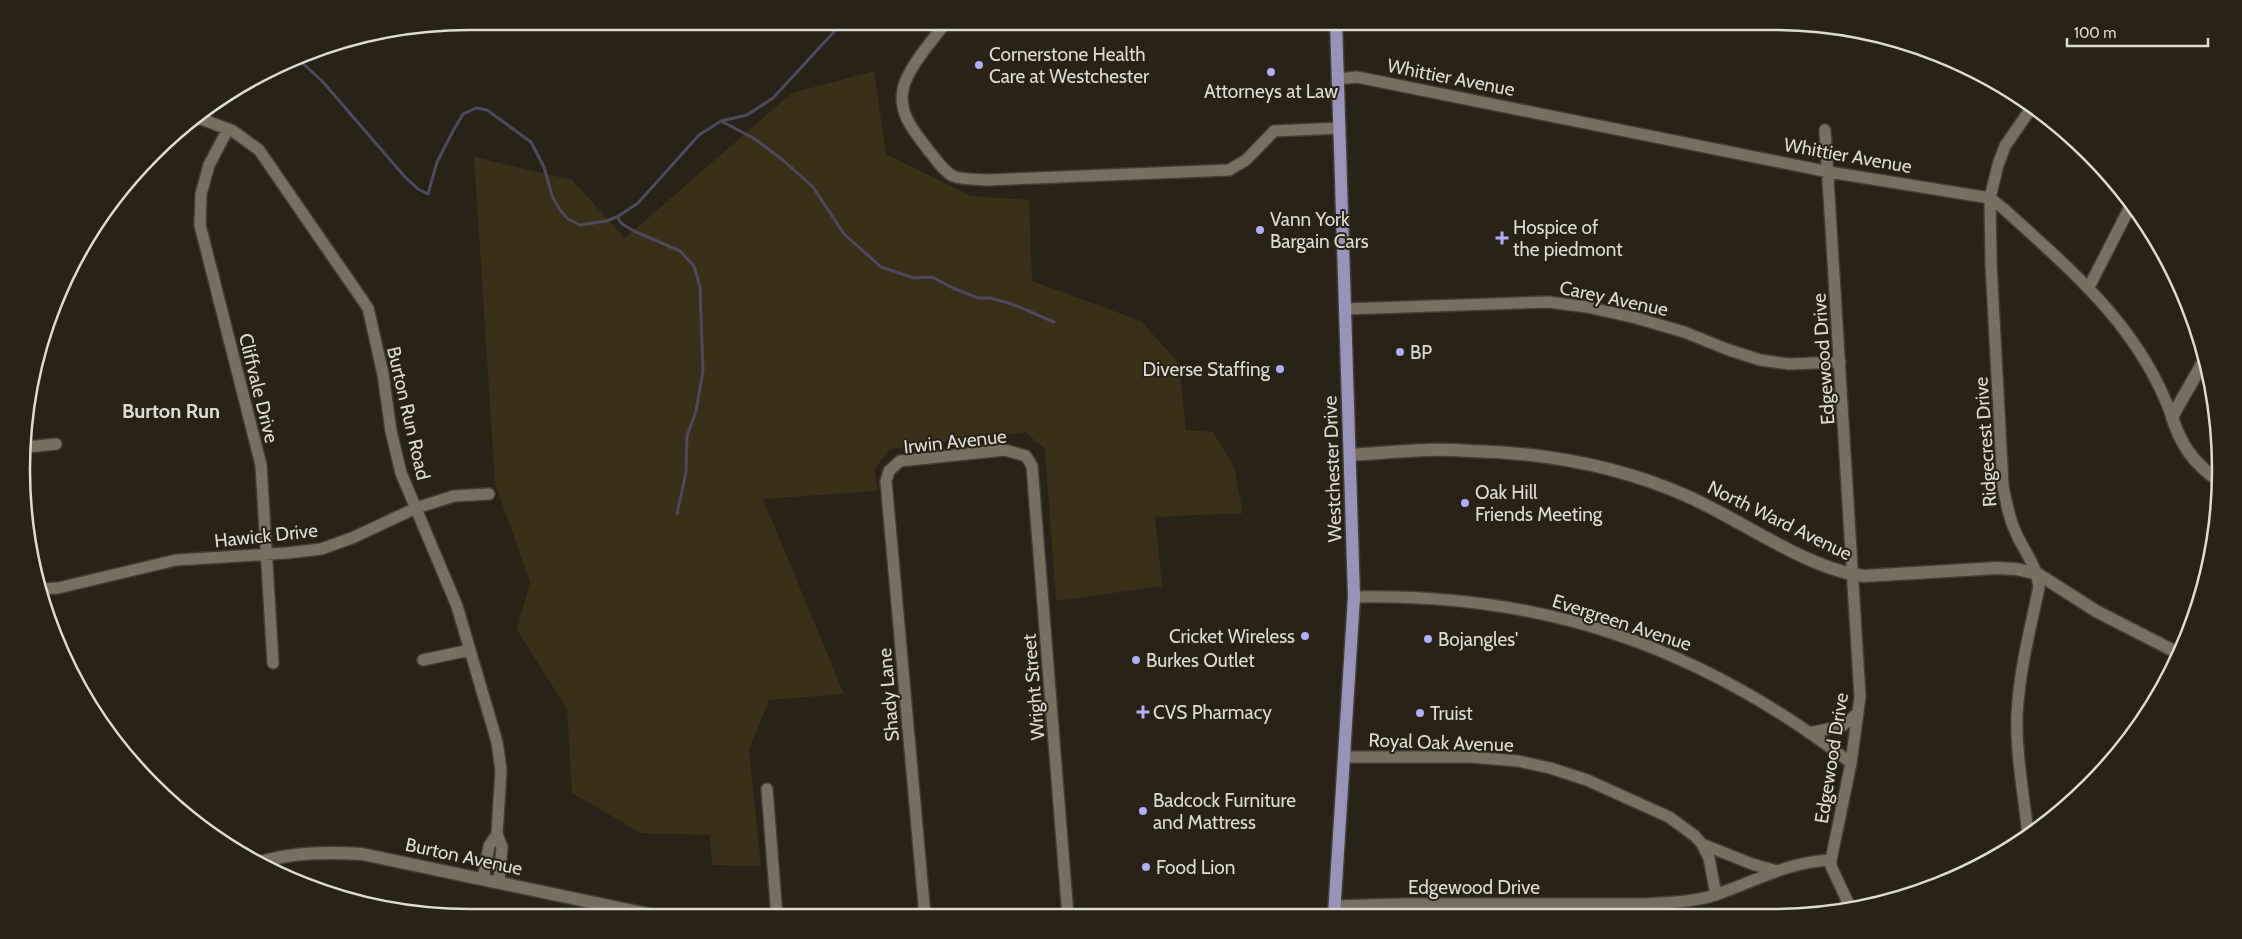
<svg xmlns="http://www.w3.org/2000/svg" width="2242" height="939" viewBox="0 0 2242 939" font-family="Cabin,sans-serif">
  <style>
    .green { fill: #3a2f17 }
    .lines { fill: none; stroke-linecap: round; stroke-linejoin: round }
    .stream { stroke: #50495e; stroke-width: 3 }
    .street-casing { stroke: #423e35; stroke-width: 14 }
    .secondary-casing { stroke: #423e35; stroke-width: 15 }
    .primary-casing { stroke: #423e35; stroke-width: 15 }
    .street { stroke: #777061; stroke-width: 11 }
    .secondary { stroke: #777061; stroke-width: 12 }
    .primary { stroke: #9993bb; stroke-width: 12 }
    .poi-dot { fill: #b2adf9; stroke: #292216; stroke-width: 2 }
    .labels { text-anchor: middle; stroke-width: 4; stroke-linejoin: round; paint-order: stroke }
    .poi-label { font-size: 19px; fill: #dfdbd3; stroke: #292216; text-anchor: start }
    .street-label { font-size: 19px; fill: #dfdbd3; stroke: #292216 }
    .neighbourhood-label { font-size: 20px; font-weight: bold; fill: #dfdbd3; stroke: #292216 }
    .rim { fill: none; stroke: #dfdbd3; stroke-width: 2.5 }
  </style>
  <rect width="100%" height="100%" fill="#292216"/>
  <path class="green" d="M874,71L886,154L971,196L1029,200L1032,281L1141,321L1179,363L1186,430L1213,432L1234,467L1243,513L1155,517L1162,586L1056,601L1045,449L1025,432L890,449L875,468L877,491L763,499L844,694L769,700L749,750L761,866L712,865L710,835L641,833L572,793L567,709L517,630L530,582L495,483L474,157L572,180L625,238L792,93Z"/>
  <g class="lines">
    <path class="stream" d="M297,58L323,82L404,176L418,189L428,194L437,162L453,131L463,114L476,108L487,110L531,142L544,167L552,196L560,210L568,219L580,225L606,221L617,217L638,203L699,135L721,121L747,115L773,98L844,21
      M721,121L755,139L784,161L813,187L844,234L881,267L914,278L932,277L953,288L978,298H990L1012,304L1054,322
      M617,217L622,224L634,231L680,251L694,266L700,287L703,371L696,411L687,436L686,472L677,514"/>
    <g class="street-casing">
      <path id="street" d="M947,21C933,40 908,67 903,89C898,115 915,132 929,151C936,159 943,171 953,176C963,180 976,179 987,180L1229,170L1246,160L1274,131L1340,128
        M1338,79L1357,77L1829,172L1990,198L2004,209C2073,272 2140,327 2172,417
        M196,117L233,131L259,150L368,308L383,374L391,431L401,473L457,606L497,742L501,770L497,834L502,847L499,882
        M228,129L209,165L201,194L200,225L261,465L273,663
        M1825,130L1860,697L1851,763L1831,860V866L1851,909
        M2089,287L2132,203
        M1345,309L1548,302L1587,307L1636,318L1684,332L1729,350L1760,360L1789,364L1840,362
        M28,447L56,444
        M39,589L58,588L176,560L287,553L321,549L352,538L416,508L454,496L489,494
        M1354,597C1546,593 1700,647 1851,763
        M423,660L470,650
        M1809,733L1842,726L1858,713
        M1345,757H1470L1518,761L1550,768L1587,780L1669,817L1695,836L1702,844L1709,858L1716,895
        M767,789L777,917
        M2028,835C2024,796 2016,756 2017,716C2019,672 2030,630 2039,587C2037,566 2024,551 2016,533C2009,518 2006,502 2003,486L1991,264L1990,198L1998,165L2005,146L2032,107
        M1702,844L1752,864L1777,871
        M483,879L489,846L497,834
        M1335,906L1402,904H1646C1670,902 1696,902 1718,894C1755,881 1791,861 1831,860
        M925,916L886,481L889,471L900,461L1005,450L1026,456L1032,466L1068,916"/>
    </g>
    <g class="secondary-casing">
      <path id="secondary" d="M2206,357L2172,417C2181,445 2194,464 2218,480
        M1351,455C1376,453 1401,451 1426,450C1441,449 1457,450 1472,451C1546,453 1620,466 1689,497C1741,520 1809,570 1864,576L1997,568L2016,569L2038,574L2096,611L2178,653
        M257,863C292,852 326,852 362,854L662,917
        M596,903V917"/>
    </g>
    <g class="primary-casing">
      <path id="primary" d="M1334,915L1354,597L1336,21"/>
    </g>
    <use href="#street" class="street"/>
    <use href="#secondary" class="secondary"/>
    <use href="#primary" class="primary"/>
  </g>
  <g class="poi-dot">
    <circle cx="979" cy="65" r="5"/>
    <circle cx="1271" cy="72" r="5"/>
    <circle cx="1260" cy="230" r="5"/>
    <path d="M1499.5 230.5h5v5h5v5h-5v5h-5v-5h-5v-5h5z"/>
    <circle cx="1400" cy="352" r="5"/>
    <circle cx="1280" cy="369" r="5"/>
    <circle cx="1465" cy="503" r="5"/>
    <circle cx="1305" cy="636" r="5"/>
    <circle cx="1428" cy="639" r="5"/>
    <circle cx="1136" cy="660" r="5"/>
    <path d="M1140.5 704.5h5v5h5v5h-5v5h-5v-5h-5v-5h5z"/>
    <circle cx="1420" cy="713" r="5"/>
    <circle cx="1143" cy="811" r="5"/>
    <circle cx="1146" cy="867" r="5"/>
  </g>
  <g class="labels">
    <g class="poi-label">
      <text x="989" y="61">Cornerstone Health<tspan x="989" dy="22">Care at Westchester</tspan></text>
      <text x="1271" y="98" text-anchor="middle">Attorneys at Law</text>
      <text x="1270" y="226">Vann York<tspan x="1270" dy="22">Bargain Cars</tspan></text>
      <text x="1513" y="234">Hospice of<tspan x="1513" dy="22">the piedmont</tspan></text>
      <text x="1410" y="359">BP</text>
      <text x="1270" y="376" text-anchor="end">Diverse Staffing</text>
      <text x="1475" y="499">Oak Hill<tspan x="1475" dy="22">Friends Meeting</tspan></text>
      <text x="1295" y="643" text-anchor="end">Cricket Wireless</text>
      <text x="1438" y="646">Bojangles'</text>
      <text x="1146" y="667">Burkes Outlet</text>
      <text x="1153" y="719">CVS Pharmacy</text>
      <text x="1430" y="720">Truist</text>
      <text x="1153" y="807">Badcock Furniture<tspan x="1153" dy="22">and Mattress</tspan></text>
      <text x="1156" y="874">Food Lion</text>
    </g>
    <g class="street-label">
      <text transform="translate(1451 77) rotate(11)" y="7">Whittier Avenue</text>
      <text transform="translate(1848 155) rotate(10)" y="7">Whittier Avenue</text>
      <text transform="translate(1614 298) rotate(12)" y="7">Carey Avenue</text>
      <text transform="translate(1823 359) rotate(-94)" y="7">Edgewood Drive</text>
      <text transform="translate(259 388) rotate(76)" y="7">Cliffvale Drive</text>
      <text transform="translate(409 413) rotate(77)" y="7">Burton Run Road</text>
      <text transform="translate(955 441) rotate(-6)" y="7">Irwin Avenue</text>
      <text transform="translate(1985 442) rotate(-94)" y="7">Ridgecrest Drive</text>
      <text transform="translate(1332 469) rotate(-92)" y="7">Westchester Drive</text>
      <text transform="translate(1780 520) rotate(26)" y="7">North Ward Avenue</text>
      <text transform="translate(266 535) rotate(-6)" y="7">Hawick Drive</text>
      <text transform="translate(1622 622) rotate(18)" y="7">Evergreen Avenue</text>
      <text transform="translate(1033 687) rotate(-95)" y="7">Wright Street</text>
      <text transform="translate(888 695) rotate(-95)" y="7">Shady Lane</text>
      <text transform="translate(1441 742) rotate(2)" y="7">Royal Oak Avenue</text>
      <text transform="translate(1831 758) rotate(-81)" y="7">Edgewood Drive</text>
      <text transform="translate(464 856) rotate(12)" y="7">Burton Avenue</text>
      <text x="1474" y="894">Edgewood Drive</text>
    </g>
    <g class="neighbourhood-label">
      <text x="171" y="418">Burton Run</text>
    </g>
  </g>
  <path d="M0 0H2242V939H0ZM469 30H1773A439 439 0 0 1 2212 469V470A439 439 0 0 1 1773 909H469A439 439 0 0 1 30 470V469A439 439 0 0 1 469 30Z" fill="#292216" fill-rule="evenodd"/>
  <path class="rim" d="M469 30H1773A439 439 0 0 1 2212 469V470A439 439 0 0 1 1773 909H469A439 439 0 0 1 30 470V469A439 439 0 0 1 469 30Z"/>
  <path d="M2067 38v8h141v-8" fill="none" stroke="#dfdbd3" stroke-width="2.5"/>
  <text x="2074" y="38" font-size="15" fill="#dfdbd3" stroke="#292216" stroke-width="4" paint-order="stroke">100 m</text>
</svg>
